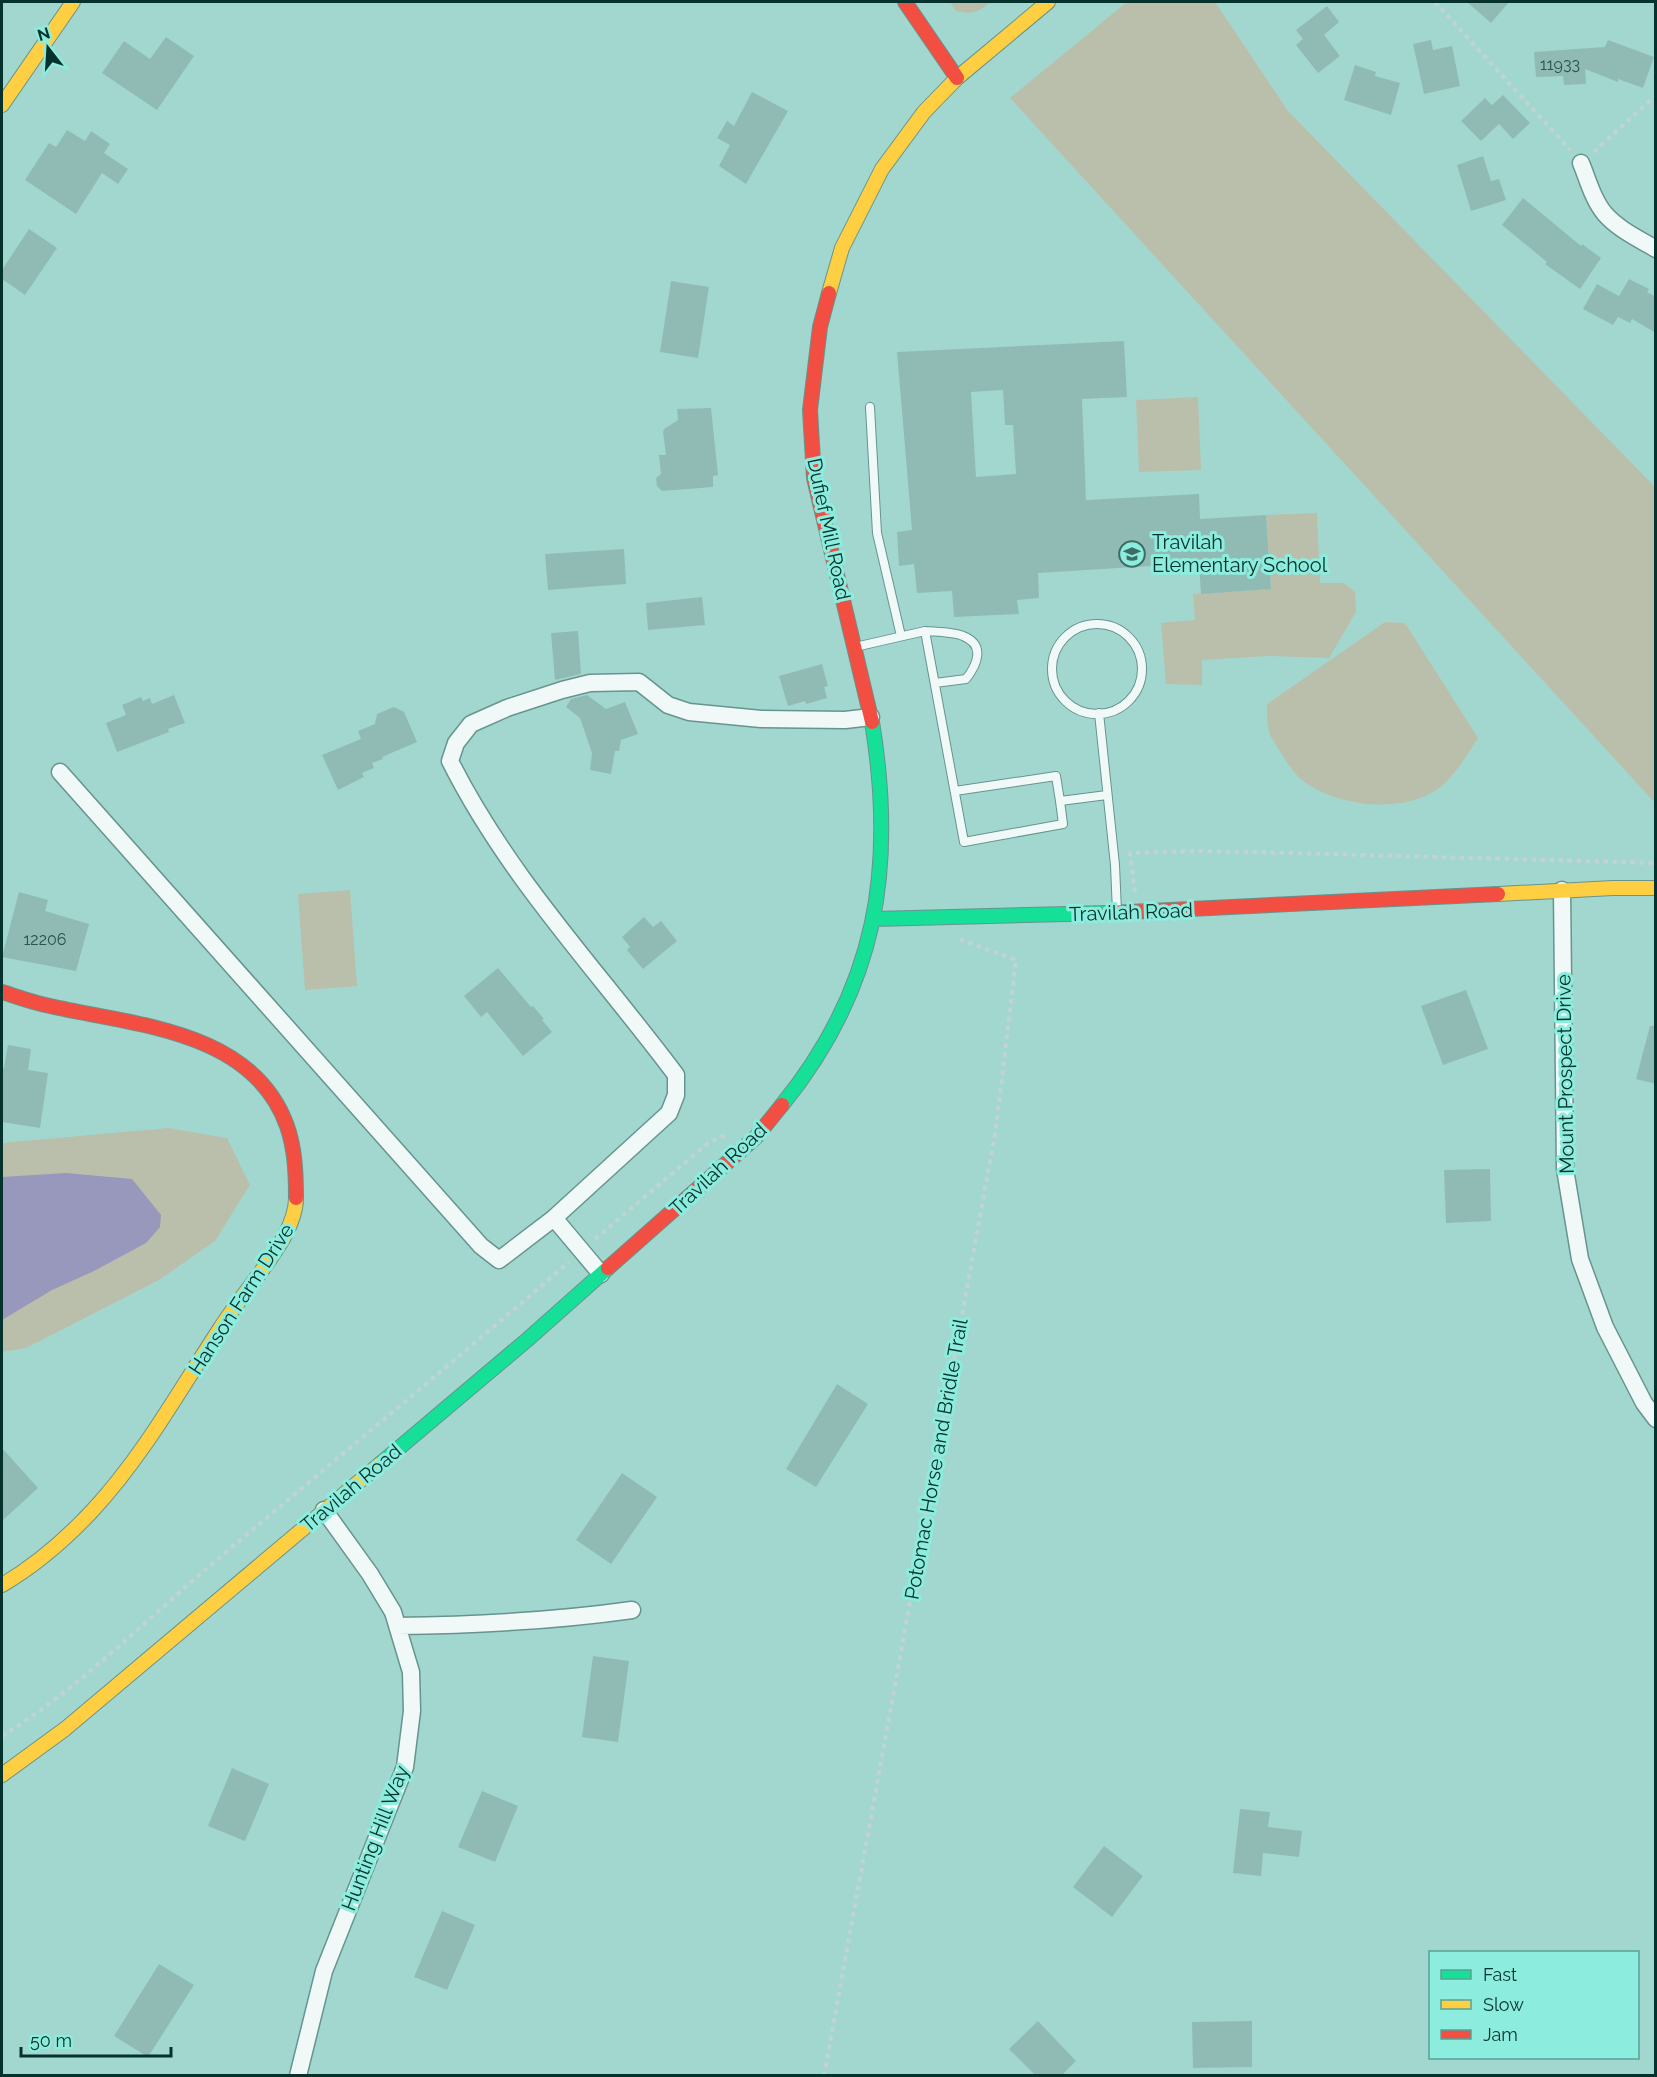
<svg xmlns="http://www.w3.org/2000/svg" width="1657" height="2077" viewBox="0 0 1657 2077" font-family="Raleway,sans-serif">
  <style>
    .green { fill: #babfab }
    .water { fill: #9897bc }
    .building { fill: #90bbb5; fill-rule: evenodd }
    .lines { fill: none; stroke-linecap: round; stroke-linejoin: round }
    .lane-casing { stroke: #66948e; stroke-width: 10 }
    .street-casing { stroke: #66948e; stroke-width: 19 }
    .fast-casing { stroke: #66948e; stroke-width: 16 }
    .slow-casing { stroke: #66948e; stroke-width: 16 }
    .jam-casing { stroke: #66948e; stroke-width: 16 }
    .path { stroke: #c1d4d1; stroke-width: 4; stroke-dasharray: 4.5 4.5; stroke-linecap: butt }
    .lane { stroke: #f1f9f8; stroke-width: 8 }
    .street { stroke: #f1f9f8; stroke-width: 16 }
    .fast { stroke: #16e098; stroke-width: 14 }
    .slow { stroke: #ffcf43; stroke-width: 14 }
    .jam { stroke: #f24e42; stroke-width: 14 }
    .labels { text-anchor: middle; stroke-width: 6; stroke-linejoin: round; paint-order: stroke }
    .number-label { font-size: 16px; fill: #28544e }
    .street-label { font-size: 20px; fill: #05322c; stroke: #8cedde }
    .poi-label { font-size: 20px; fill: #05322c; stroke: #8cedde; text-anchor: start }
  </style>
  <rect width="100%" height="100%" fill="#a2d7cf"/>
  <path class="green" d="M950,2H991C979,12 972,15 956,11Z
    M1127,2H1215L1288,111L1655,487V803L1010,98Z
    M1198,397L1201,470L1139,472L1136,400Z
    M1317,513L1320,583H1344L1355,592L1356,612L1329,658L1268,656L1202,660V685L1166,684L1161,623L1195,620L1193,594L1271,589L1266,515Z
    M1385,622L1405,623L1478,738C1467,755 1455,776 1438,789C1402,814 1338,807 1303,781C1292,772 1285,759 1278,748C1275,743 1270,737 1269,732C1267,723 1267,713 1267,704Z
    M350,890L357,986L305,990L298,894Z
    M168,1128L227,1138L250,1185L215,1241L159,1280L26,1348L2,1352V1143Z"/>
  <path class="water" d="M66,1173L132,1179L161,1215L160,1227L146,1243L94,1271L52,1290L2,1320V1177Z"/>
  <path class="building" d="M1467,2H1509L1491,23Z
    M1327,6L1339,22L1324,35L1340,56L1318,73L1296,45L1303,39L1296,30Z
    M166,37L194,56L157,110L102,73L124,41L150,59Z
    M1431,40L1433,50L1452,46L1460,86L1424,94L1413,44Z
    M1608,40L1654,57L1643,88L1618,79V82L1585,69L1586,84L1564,85L1563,76L1536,77L1534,52L1605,47Z
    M1355,65L1376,72L1375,76L1400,83L1391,115L1344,100Z
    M752,92L788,111L746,184L719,166L730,145L717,138L727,121L734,126Z
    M1503,95L1530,123L1513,139L1499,124L1481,141L1461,121L1485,98L1492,105Z
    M67,130L85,141L91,131L110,144L104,153L128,169L118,184L102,173L76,214L25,180L49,143L56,147Z
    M1483,156L1491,181L1499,179L1506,200L1471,211L1457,165Z
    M1523,198L1581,246L1582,244L1601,258L1580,289L1545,264L1547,262L1502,225Z
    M29,229L57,248L25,295L2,279V270Z
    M1629,279L1649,289L1647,292L1656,297V333L1632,319L1630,323L1618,317L1613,325L1583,309L1597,284L1619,296Z
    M671,281L709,287L698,358L660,352Z
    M1124,341L1127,397L1082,399L1086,500L1199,494L1200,519L1266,515L1271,589L1201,594L1199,563L1038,573L1039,598L1017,600L1019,614L954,617L952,591L917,593L914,564L899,566L897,532L912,530L897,352ZM1003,390L1005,425H1013L1016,474L976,477L971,392Z
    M711,408L718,475L713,476V487L662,491L657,486L656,478L661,474L659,455H666L663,432L664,429L678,420L677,409Z
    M624,549L626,584L548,590L545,554Z
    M702,597L705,625L648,630L646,603Z
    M578,631L581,674L555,680L551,633Z
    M822,664L828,686L824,687L827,698L806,704L805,701L788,706L779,676Z
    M174,695L185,723L168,729L169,732L117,752L106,723L126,715L122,705L141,697L143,701L150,698L152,704Z
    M587,695L606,709L625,702L638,734L621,740L619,751H615L611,774L590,770L592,753L580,718L566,707L571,699Z
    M394,707L404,712L417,742L382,757L383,759L372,763L374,768L362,773L364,777L338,790L322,755L361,739L358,731L375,724L377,714Z
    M19,892L48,900L45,911L89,924L76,971L2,957Z
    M644,917L653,927L661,921L677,941L643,969L627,950L630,947L622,937Z
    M498,968L531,1007L533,1006L544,1019L542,1020L552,1032L523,1056L487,1012L481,1017L464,996Z
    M1466,990L1488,1049L1443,1065L1421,1006Z
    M1650,1026H1656V1084L1636,1079Z
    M8,1045L31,1049L28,1070L48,1073L40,1128L2,1122V1068H4Z
    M1490,1169L1491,1221L1446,1223L1444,1170Z
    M837,1384L868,1404L816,1487L786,1469Z
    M2,1448L38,1488L2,1521Z
    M622,1473L657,1497L611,1564L576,1540Z
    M593,1656L629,1661L618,1742L582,1737Z
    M232,1768L269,1784L245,1841L208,1826Z
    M482,1791L518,1806L495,1862L458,1847Z
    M1240,1809L1270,1812L1268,1827L1302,1831L1299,1857L1263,1853L1261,1876L1233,1873Z
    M1104,1846L1143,1876L1112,1917L1073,1887Z
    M442,1911L475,1925L447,1990L414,1977Z
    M159,1964L194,1985L148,2057L114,2036Z
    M1038,2021L1076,2061L1061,2076H1036L1009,2049Z
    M1252,2021V2067L1193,2068L1192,2022Z"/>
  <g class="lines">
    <g class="lane-casing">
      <path id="lane" d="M870,407L877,533L901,636
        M1052 669a45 45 0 1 1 90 0a45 45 0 1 1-90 0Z
        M925,631C936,632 954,632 963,636C986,645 977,665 966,679L935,683
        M855,647L925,631L964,842L1063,824L1060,801L1107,795
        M1099,713L1115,865L1117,912
        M955,791L1056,776L1060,801"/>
    </g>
    <g class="street-casing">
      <path id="street" d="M1581,163C1588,180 1593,200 1605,214C1618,229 1639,239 1656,249
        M60,772L481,1246L499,1260L554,1218L601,1274
        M1562,890L1565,1169L1580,1259L1605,1327L1644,1403L1656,1419
        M554,1218L669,1113L676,1095V1075C599,972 508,877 450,761L456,743L471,724L507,708L562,690L590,683L639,682L668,705L689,712L761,719L845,720L871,717
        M397,1626C475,1625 554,1621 632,1610
        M298,2076L324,1971L405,1767L412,1711L411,1672L393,1612L370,1574L324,1510"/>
    </g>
    <g class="fast-casing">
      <path id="fast" d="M874,919L1108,913
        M782,1105C877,988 896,868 872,722
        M380,1464L527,1340L608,1268"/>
    </g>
    <g class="slow-casing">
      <path id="slow" d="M2,105L73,2
        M829,293L842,248L882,169L924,112L957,78L1048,2
        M1498,894L1613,888H1656
        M2,1585C36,1565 66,1539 93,1510C143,1456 179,1391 219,1330C239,1298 266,1269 284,1237C291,1224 296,1212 296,1198
        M2,1775L65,1729L380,1464"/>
    </g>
    <g class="jam-casing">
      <path id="jam" d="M905,2L957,78
        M829,293L820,327L810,410L814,478L872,722
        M1108,913L1498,894
        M2,992C18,997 34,1003 50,1006C134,1025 253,1030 287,1126C295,1149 296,1173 296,1198
        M608,1268L756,1137L782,1105"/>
    </g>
    <path class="path" d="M1435,2L1570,150
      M1594,152L1656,95
      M1135,892L1130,853L1196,851L1290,853L1656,863
      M595,1239L707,1144L727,1134
      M2,1736C75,1691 140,1626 205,1570C326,1467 449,1366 569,1262
      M824,2076L996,1128L1016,960L959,939"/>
    <use href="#lane" class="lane"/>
    <use href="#street" class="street"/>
    <use href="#fast" class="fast"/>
    <use href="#slow" class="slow"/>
    <use href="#jam" class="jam"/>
  </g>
  <defs>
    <g id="school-ring" transform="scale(1.35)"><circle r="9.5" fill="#8cedde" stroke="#3c6c65" stroke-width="1.5"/><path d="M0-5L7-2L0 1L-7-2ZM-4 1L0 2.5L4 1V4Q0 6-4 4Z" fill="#3c6c65"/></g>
  </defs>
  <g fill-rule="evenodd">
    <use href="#school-ring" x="1132" y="554"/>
  </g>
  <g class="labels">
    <g class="number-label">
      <text x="1560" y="70">11933</text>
      <text x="45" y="945">12206</text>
    </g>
    <g class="street-label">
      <text transform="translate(829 529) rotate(78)" y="7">Dufief Mill Road</text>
      <text transform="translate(1131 912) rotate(-2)" y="7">Travilah Road</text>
      <text transform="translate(1565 1074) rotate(-91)" y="7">Mount Prospect Drive</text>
      <text transform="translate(718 1169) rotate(-43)" y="7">Travilah Road</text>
      <text transform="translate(241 1299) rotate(-57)" y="7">Hanson Farm Drive</text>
      <text transform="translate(936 1459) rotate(-80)" y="7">Potomac Horse and Bridle Trail</text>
      <text transform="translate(351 1488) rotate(-40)" y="7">Travilah Road</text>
      <text transform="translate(375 1838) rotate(-69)" y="7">Hunting Hill Way</text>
    </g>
    <g class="poi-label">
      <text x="1152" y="549">Travilah<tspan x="1152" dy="23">Elementary School</tspan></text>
    </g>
  </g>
  <rect width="1657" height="2077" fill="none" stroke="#05322c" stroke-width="6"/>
  <rect x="1429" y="1951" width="210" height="108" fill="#8cedde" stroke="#56a297" stroke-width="1.5"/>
  <rect x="1441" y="1970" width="30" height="9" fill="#16e098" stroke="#56a297" stroke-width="1.5"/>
  <text x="1483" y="1981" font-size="18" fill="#05322c">Fast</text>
  <rect x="1441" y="2000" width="30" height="9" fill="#ffcf43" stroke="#56a297" stroke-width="1.5"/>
  <text x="1483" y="2011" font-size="18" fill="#05322c">Slow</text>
  <rect x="1441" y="2030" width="30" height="9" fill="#f24e42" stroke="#56a297" stroke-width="1.5"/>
  <text x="1483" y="2041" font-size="18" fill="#05322c">Jam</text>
  <g transform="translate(48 48) rotate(343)" stroke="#8cedde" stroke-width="4.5" paint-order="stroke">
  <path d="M0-4.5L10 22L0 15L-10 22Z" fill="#05322c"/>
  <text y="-9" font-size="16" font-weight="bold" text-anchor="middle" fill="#05322c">N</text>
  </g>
  <path d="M21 2047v9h150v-9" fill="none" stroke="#05322c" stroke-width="3"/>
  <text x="30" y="2047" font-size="18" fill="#05322c" stroke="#8cedde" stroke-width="4.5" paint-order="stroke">50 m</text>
</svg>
